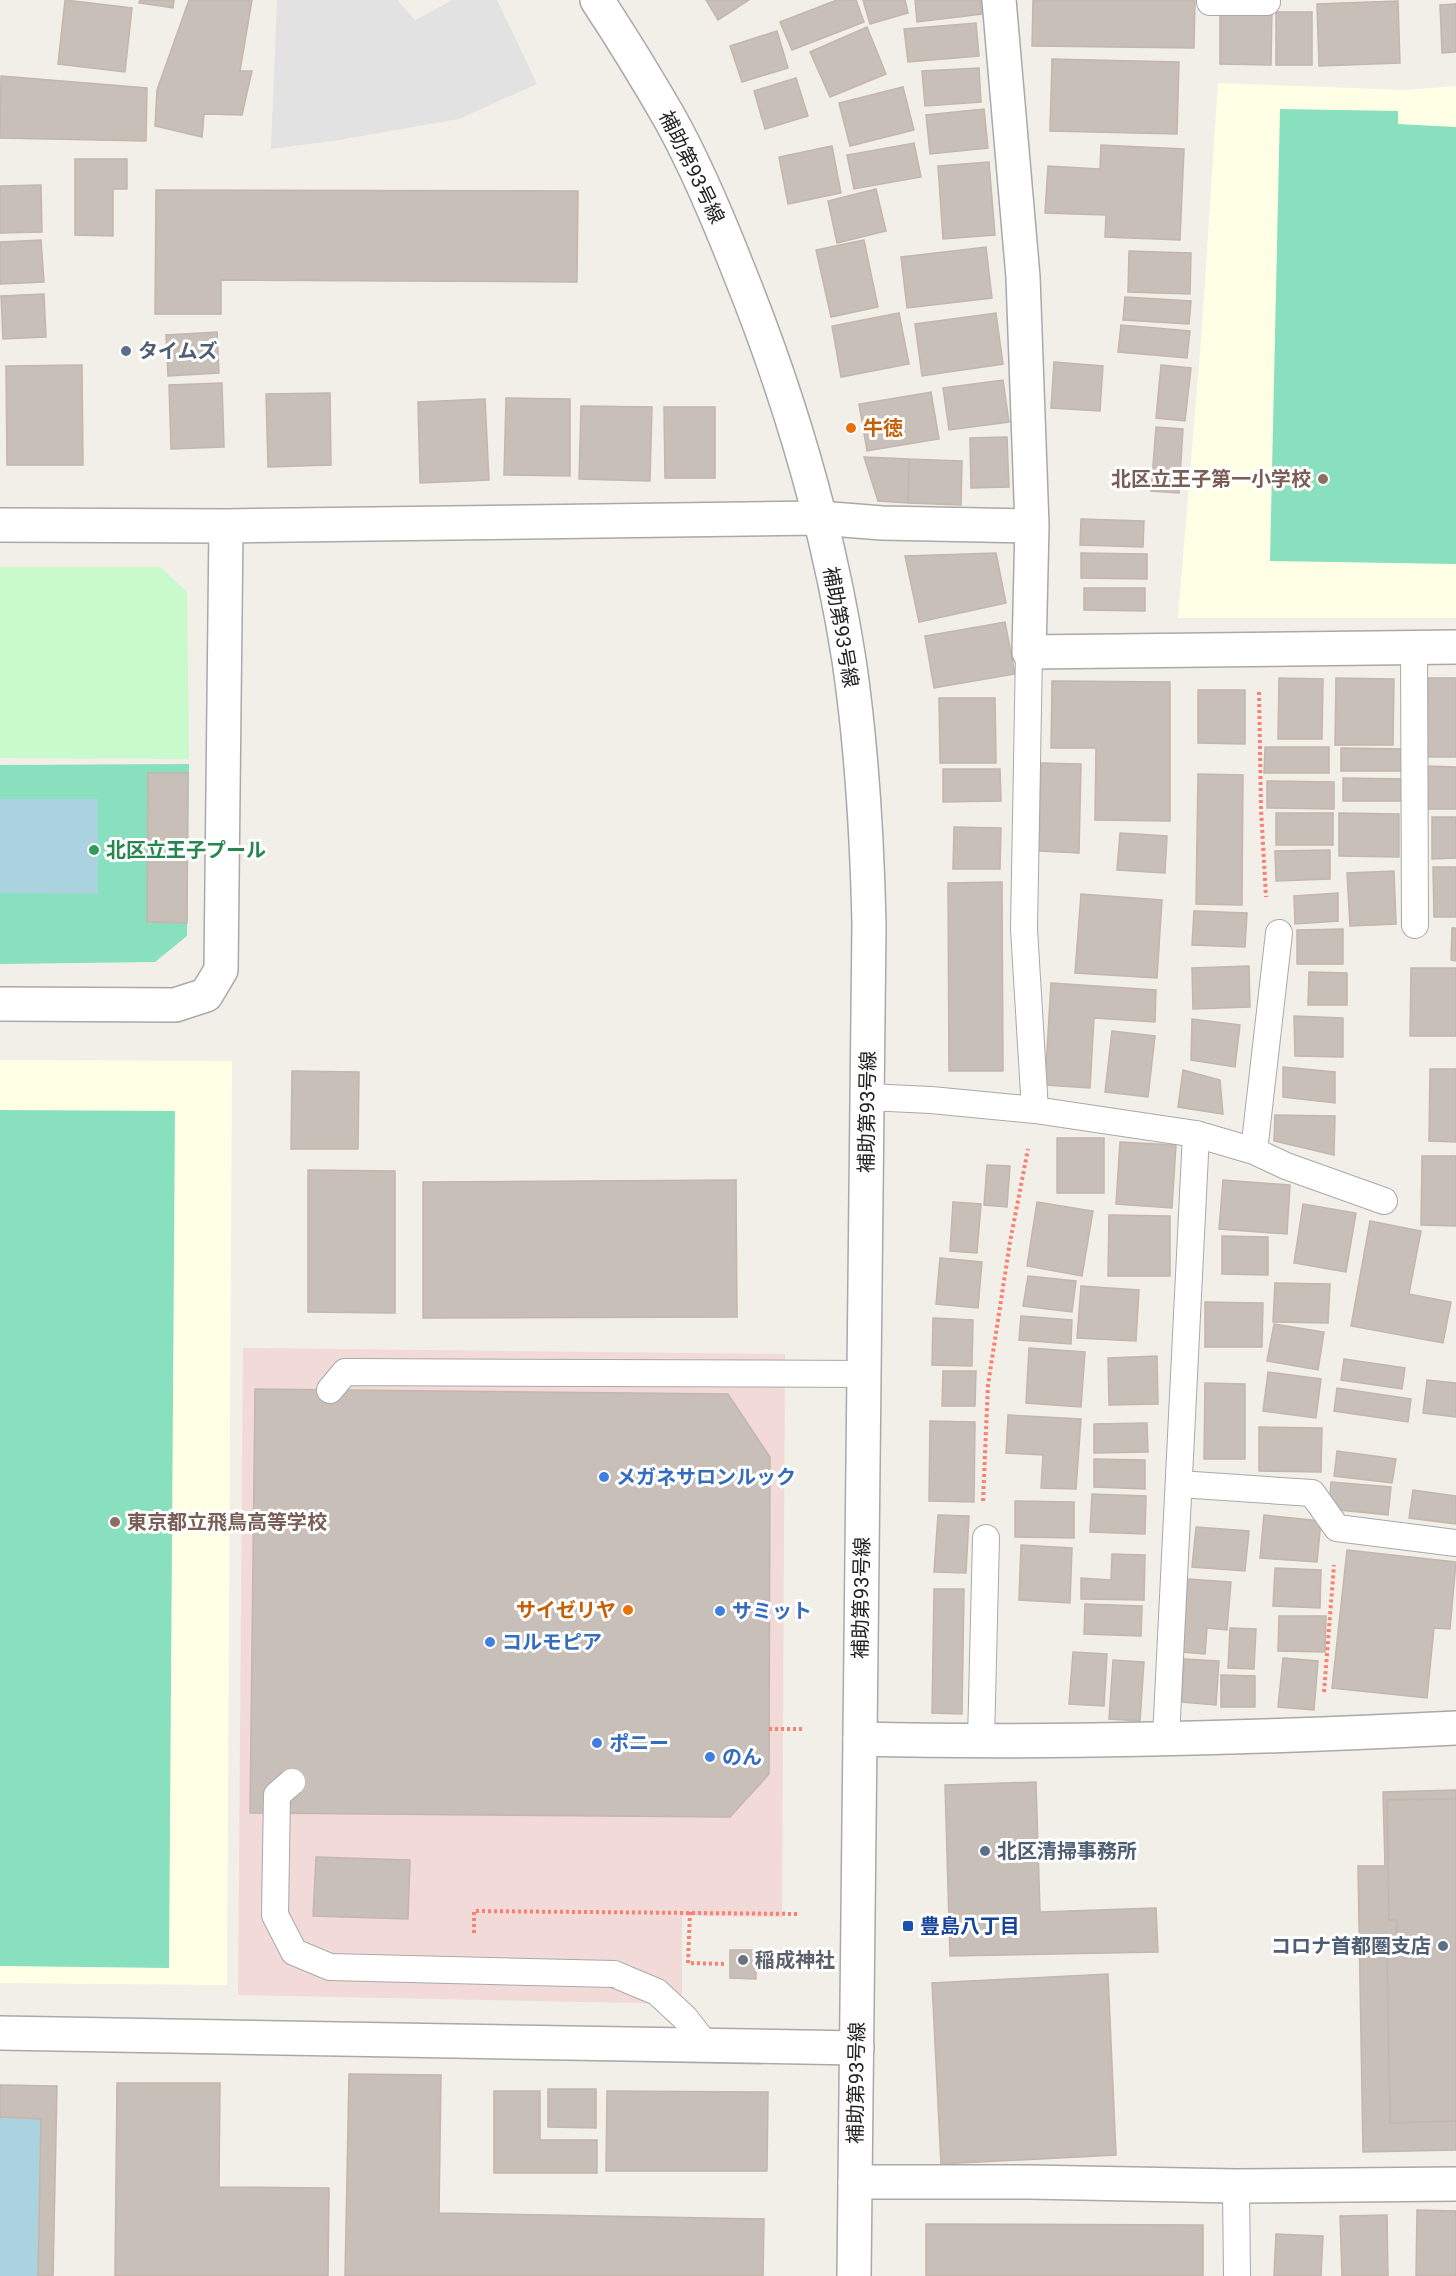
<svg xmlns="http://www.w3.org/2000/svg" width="1456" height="2276" viewBox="0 0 1456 2276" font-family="Roboto,'Noto Sans JP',sans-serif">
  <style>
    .commercial { fill: #f2dad9 }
    .education { fill: #ffffe5 }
    .park { fill: #c8facc }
    .pitch { fill: #88e0be }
    .parking { fill: #e2e2e2 }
    .water { fill: #aad3df }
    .building { fill: #c7bfb8; stroke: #c4b6ab; stroke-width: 1.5 }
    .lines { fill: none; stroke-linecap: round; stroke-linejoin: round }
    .service-casing { stroke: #a9a9a9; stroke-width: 28 }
    .minor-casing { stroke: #a9a9a9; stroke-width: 36 }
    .tertiary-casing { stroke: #a9a9a9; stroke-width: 36 }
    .path { stroke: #fa8072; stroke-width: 4; stroke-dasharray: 3 3; stroke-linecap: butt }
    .service { stroke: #fff; stroke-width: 26 }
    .minor { stroke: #fff; stroke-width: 33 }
    .tertiary { stroke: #fff; stroke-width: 33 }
    .service-bridge-casing { stroke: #a9a9a9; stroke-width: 28; stroke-linecap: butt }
    .service-bridge { stroke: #fff; stroke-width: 26 }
    .service-dot { fill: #5c6f8a; stroke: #fff; stroke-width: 2 }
    .food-dot { fill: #e8710a; stroke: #fff; stroke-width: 2 }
    .education-dot { fill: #8d6e63; stroke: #fff; stroke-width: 2 }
    .leisure-dot { fill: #2e9e5b; stroke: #fff; stroke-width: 2 }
    .shop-dot { fill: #3f7fe0; stroke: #fff; stroke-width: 2 }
    .transit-dot { fill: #1a4fb4; stroke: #fff; stroke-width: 2 }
    .worship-dot { fill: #6b7280; stroke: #fff; stroke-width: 2 }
    .labels { text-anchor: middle; stroke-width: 6; stroke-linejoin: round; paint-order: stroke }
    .street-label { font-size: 20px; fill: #222; stroke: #fff }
    .service-label { font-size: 20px; font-weight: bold; fill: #4e5e75; stroke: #fff; text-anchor: start }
    .food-label { font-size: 20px; font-weight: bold; fill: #c56008; stroke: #fff; text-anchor: start }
    .education-label { font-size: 20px; font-weight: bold; fill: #785e54; stroke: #fff; text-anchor: end }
    .leisure-label { font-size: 20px; font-weight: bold; fill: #27864d; stroke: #fff; text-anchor: start }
    .shop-label { font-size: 20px; font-weight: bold; fill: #366cbe; stroke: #fff; text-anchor: start }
    .transit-label { font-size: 20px; font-weight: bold; fill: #164399; stroke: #fff; text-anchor: start }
    .worship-label { font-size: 20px; font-weight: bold; fill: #5b616d; stroke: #fff; text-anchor: start }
  </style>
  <rect width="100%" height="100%" fill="#f2efe9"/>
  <path class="commercial" d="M243,1348L785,1354L782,1917L682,1916V2004L238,1995Z"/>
  <path class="education" d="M1218,83L1407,90L1456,86V618H1178L1201,341Z
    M0,1060L232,1061L227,1985L0,1983Z"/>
  <path class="park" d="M0,567H160L187,592L189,759L0,758Z"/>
  <path class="pitch" d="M1280,109L1398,111V124L1456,127V564L1270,561Z
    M189,764L187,936L155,962L0,964V765Z
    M0,1110L175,1111L169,1968L0,1966Z"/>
  <path class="parking" d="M277,0H397L415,20L453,0H497L537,84L459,119L333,141L271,149Z"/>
  <path class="water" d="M0,799H98V894L0,893Z
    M0,2117L41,2119L38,2276H0Z"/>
  <path class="building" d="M65,0L132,8L125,72L58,64Z
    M140,0H174L173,8L139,3Z
    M189,0H252L240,71H252L242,115L204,114L202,137L155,126L157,90Z
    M706,0H749L718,20Z
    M837,0H856L864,22L792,50L780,22Z
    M863,0H905L908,13L870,24Z
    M915,0H980L982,14L917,22Z
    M1033,0H1195L1194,48L1032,46Z
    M1398,1L1400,63L1319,66L1317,4Z
    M1456,4V52L1442,53L1440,5Z
    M1220,10H1272L1271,65L1220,64Z
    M1276,12H1312V65H1276Z
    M976,23L979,56L908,62L904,29Z
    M867,27L886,74L830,97L810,52Z
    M777,31L788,68L742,82L730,46Z
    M1052,59L1179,62L1177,134L1050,131Z
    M979,68L981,102L925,106L922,71Z
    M1,76L147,88L146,141L0,138Z
    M796,78L808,116L765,129L754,91Z
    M903,87L914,130L850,146L839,103Z
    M984,109L988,148L930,154L926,115Z
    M914,143L921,177L854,189L847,155Z
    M1101,145L1184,149L1180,240L1105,237L1106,215L1045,213L1048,166L1100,169Z
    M832,146L841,193L788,204L779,157Z
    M75,159H127V189H113V236L75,235Z
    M989,162L995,235L943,239L938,166Z
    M41,185L42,232L0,233V186Z
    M876,189L886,231L837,243L828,201Z
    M156,190L578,191L577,282L221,280V314H155Z
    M41,240L44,282L0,284V242Z
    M864,240L878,307L831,317L816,250Z
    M986,247L992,298L907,308L901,257Z
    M1129,251L1191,253L1190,294L1128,292Z
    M44,294L46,337L3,339L1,296Z
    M1125,297L1191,301L1189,324L1123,320Z
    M899,313L909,364L841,377L832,326Z
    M996,313L1003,364L922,376L915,324Z
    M1121,325L1190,331L1187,358L1118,352Z
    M217,332L219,373L168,376L166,335Z
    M1054,362L1103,366L1100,411L1051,408Z
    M82,365L83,465H7L6,366Z
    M1161,365L1191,368L1185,421L1156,418Z
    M1003,380L1009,422L949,430L943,388Z
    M222,383L224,447L171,449L169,385Z
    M931,392L939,439L867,451L859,404Z
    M330,393L331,465L268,467L266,394Z
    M506,398L570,399V476L504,475Z
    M485,399L489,480L420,483L418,402Z
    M581,406L652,407L650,481L579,479Z
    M664,407H715V478H665Z
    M1156,427L1183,429L1179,493L1151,491Z
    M1007,437L1009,487L971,488L970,438Z
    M864,457L909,459L908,503L878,501Z
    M909,459L962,461L961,505L908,503Z
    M1081,519L1144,521L1143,547L1080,545Z
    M996,553L1006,603L919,622L905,556Z
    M1081,553L1147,554V579L1081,578Z
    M1084,588H1145V611L1084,610Z
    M1005,622L1015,674L934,688L925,636Z
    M1279,678L1323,679L1322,739H1278Z
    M1336,678L1394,679L1393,745H1335Z
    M1428,678H1456V757H1427Z
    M1052,681L1170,682V821L1095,820L1096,748H1051Z
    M1198,690H1245V744L1198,743Z
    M939,698H995L996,763H940Z
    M1265,747H1329V773H1264Z
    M1341,748L1405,749V771H1341Z
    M1041,763L1081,764L1079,853L1039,851Z
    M1426,766L1456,767V809H1426Z
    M943,769H1000L1001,801L943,802Z
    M148,773H188L187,923L147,922Z
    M1198,774L1243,775L1242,905L1196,904Z
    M1343,778L1405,779V801H1343Z
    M1267,781L1334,782V809L1267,808Z
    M1276,813H1333V845H1276Z
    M1339,813L1399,814V857L1339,856Z
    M1432,817H1456V858L1432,859Z
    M954,827L1001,828L1000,869H953Z
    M1120,833L1167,836L1165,873L1117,870Z
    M1330,850V879L1276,881L1275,851Z
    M1433,867H1456V917H1434Z
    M1394,871L1396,924L1350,926L1347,873Z
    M1002,882L1003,1071H949L948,883Z
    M1338,893V921L1295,924L1294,896Z
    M1081,894L1162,900L1157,978L1075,973Z
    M1194,911L1247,913L1245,947L1192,945Z
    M1452,928H1456V961L1451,960Z
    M1343,929V964H1297V930Z
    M1249,966L1250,1007L1193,1009L1192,968Z
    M1411,968H1456V1036H1410Z
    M1309,972L1347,973V1005H1308Z
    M1051,983L1156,990L1155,1022L1094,1018L1090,1088L1045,1085Z
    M1294,1016L1343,1018V1057L1295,1056Z
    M1192,1019L1240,1025L1235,1067L1191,1060Z
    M1112,1031L1155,1036L1148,1097L1105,1092Z
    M1283,1067L1335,1072V1103L1283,1097Z
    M1430,1069H1456V1142L1429,1141Z
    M1183,1070L1220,1080L1223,1114L1178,1107Z
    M292,1071L359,1072L358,1149H291Z
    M1275,1115L1335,1116L1334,1155L1274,1141Z
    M1057,1138H1104V1193H1057Z
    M1120,1142L1176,1145L1172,1208L1116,1204Z
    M1422,1156H1456V1226L1421,1225Z
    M987,1165L1010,1166L1007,1207L984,1205Z
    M308,1170L395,1171V1313L308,1312Z
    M736,1180L737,1317L423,1318V1182Z
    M1223,1180L1290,1185L1287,1234L1219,1229Z
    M953,1202L981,1204L977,1253L950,1251Z
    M1037,1202L1093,1211L1082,1276L1027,1266Z
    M1303,1204L1356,1213L1346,1272L1294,1263Z
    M1109,1215L1170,1216V1276H1108Z
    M1370,1221L1421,1231L1409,1294L1451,1302L1443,1343L1351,1326Z
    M1222,1236L1268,1237V1275L1222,1274Z
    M940,1258L982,1262L978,1308L936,1304Z
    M1028,1276L1076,1281L1072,1312L1023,1306Z
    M1275,1283L1330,1284L1328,1323L1273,1322Z
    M1081,1286L1139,1290L1136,1341L1077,1338Z
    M1205,1302L1263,1303L1262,1347H1205Z
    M1021,1316L1072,1320L1071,1344L1019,1340Z
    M933,1318L973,1320L972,1366L932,1365Z
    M1274,1324L1324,1332L1318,1370L1267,1361Z
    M1029,1348L1085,1352L1081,1407L1026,1403Z
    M1157,1356L1158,1404L1109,1405L1108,1358Z
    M1344,1359L1405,1368L1402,1389L1341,1380Z
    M943,1371H976L975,1406H942Z
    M1268,1372L1321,1379L1316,1418L1263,1411Z
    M1427,1380L1456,1383V1417L1423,1413Z
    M1205,1383L1245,1384V1459H1204Z
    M1337,1388L1411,1399L1408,1422L1334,1411Z
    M255,1389L728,1394L770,1457L769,1774L730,1817L250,1813Z
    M1008,1415L1081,1419L1076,1489L1041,1488L1043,1455L1006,1453Z
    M930,1421L975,1422L974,1502L929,1501Z
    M1147,1423L1148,1452L1094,1453V1424Z
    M1259,1427L1322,1428L1321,1472L1259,1471Z
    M1337,1451L1396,1459L1392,1483L1334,1476Z
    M1094,1459L1145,1460V1489L1094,1487Z
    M1331,1482L1391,1487L1388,1515L1329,1509Z
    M1413,1490L1456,1496V1524L1409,1518Z
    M1092,1494L1146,1496L1145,1534L1090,1532Z
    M1015,1501L1074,1502V1538L1015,1537Z
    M938,1515L969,1516L966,1573L934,1572Z
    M1264,1515L1321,1521L1317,1562L1260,1558Z
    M1196,1527L1249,1531L1245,1571L1192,1567Z
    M1021,1545L1072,1548L1070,1603L1019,1600Z
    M1347,1550L1456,1562L1450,1629L1434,1628L1427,1698L1332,1688Z
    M1112,1554L1145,1555L1144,1600L1081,1599V1578L1111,1580Z
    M1275,1568L1321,1570L1320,1608L1273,1606Z
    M1188,1579L1231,1582L1227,1630L1207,1628L1205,1654L1182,1652Z
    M934,1589H964L962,1714L932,1713Z
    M1085,1604L1142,1606L1141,1636L1084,1634Z
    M1279,1616H1326L1325,1652L1278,1651Z
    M1230,1628L1256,1629L1254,1669L1228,1668Z
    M1073,1652L1107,1654L1104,1706L1069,1704Z
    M1283,1658L1318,1661L1314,1710L1278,1707Z
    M1184,1659L1219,1661L1216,1705L1182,1702Z
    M1113,1660L1144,1662L1140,1721L1109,1719Z
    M1221,1675L1255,1676V1707H1221Z
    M1036,1782L1040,1912L1156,1908L1158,1952L950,1956L945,1785Z
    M1456,1790V2150L1363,2152L1358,1866H1385L1383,1792Z
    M1456,1799V2121L1390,2123L1387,1956H1397V1920H1389L1387,1800Z
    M316,1857L410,1860L408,1919L313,1916Z
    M730,1950H756V1979L730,1978Z
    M1108,1974L1116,2155L941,2164L932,1983Z
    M349,2074L441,2075L439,2213L764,2219L763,2276H345Z
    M117,2083H220L219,2187L329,2188L328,2276H115Z
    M0,2085L57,2086L53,2276H38L41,2119L0,2117Z
    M548,2089H596V2128L548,2127Z
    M494,2091H540V2140H597V2173H494Z
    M607,2091L768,2092L767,2171H606Z
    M1417,2210L1456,2211V2276H1416Z
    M1387,2215L1388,2276H1342L1340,2216Z
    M926,2224L1203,2225V2276H926Z
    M1276,2234L1323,2236L1321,2276H1274Z"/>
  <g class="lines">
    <g class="service-casing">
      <path id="service" d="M1210,0V2H1267
        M1414,647L1415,925
        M1029,652L1024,929L1035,1110
        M868,1097L931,1100L1035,1110L1196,1134L1254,1151L1286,1166L1384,1201
        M1254,1151L1279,933
        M330,1390L345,1372L865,1374
        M1179,1484L1312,1493L1337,1528L1456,1543
        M1166,1738L1196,1134
        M981,1741L986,1538
        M614,1974L657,1992L685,2018L706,2045
        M1236,2186L1237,2276"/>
    </g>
    <g class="minor-casing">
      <path id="minor" d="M999,0L1023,277L1032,526
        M0,525L226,526L819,518L882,523L1032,526L1029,652L1456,647
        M0,1004L175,1005L206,995L221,970L226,526
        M860,1739C1059,1744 1258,1738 1456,1728
        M0,2033L857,2048
        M855,2182H1029L1236,2186L1456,2184"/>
    </g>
    <g class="tertiary-casing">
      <path id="tertiary" d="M597,0C622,38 646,77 669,117C696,165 718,218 738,269C789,395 828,526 849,660C862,748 867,836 869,924L854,2276"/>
    </g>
    <path class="path" d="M1259,692L1261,809L1266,897
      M983,1501L988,1385L1010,1242L1028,1149
      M1324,1692L1334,1565
      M769,1729H802
      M690,1912L688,1963L726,1964
      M474,1933V1911L800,1914"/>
    <use href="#service" class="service"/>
    <use href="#minor" class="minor"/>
    <use href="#tertiary" class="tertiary"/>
    <g class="service-bridge-casing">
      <path id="service-bridge" d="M292,1782L277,1795L275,1915L294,1952L330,1967L614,1974"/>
    </g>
    <use href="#service-bridge" class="service-bridge"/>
  </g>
  <g class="service-dot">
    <circle cx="126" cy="351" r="6"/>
    <circle cx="985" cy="1851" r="6"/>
    <circle cx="1443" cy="1946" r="6"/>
  </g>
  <g class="food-dot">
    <circle cx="851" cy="428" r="6"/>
    <circle cx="628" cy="1610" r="6"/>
  </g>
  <g class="education-dot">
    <circle cx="1323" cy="479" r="6"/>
    <circle cx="115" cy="1522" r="6"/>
  </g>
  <circle class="leisure-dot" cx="94" cy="850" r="6"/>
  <g class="shop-dot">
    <circle cx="604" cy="1477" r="6"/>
    <circle cx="720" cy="1611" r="6"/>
    <circle cx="490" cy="1642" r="6"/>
    <circle cx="597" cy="1743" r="6"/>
    <circle cx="710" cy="1757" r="6"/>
  </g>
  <rect class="transit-dot" x="902" y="1920" width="12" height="12" rx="3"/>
  <circle class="worship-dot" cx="743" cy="1960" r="6"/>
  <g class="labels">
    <g class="street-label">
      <text transform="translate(692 167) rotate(64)" y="7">補助第93号線</text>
      <text transform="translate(841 627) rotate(80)" y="7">補助第93号線</text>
      <text transform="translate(867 1112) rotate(-89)" y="7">補助第93号線</text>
      <text transform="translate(861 1598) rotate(-89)" y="7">補助第93号線</text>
      <text transform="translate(856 2083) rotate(-89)" y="7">補助第93号線</text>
    </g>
    <g class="service-label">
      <text x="138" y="358">タイムズ</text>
      <text x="997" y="1858">北区清掃事務所</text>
      <text x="1431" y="1953" text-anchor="end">コロナ首都圏支店</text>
    </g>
    <g class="food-label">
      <text x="863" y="435">牛徳</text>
      <text x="616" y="1617" text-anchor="end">サイゼリヤ</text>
    </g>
    <g class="education-label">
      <text x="1311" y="486">北区立王子第一小学校</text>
      <text x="127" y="1529" text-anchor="start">東京都立飛鳥高等学校</text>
    </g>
    <g class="leisure-label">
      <text x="106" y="857">北区立王子プール</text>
    </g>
    <g class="shop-label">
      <text x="616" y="1484">メガネサロンルック</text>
      <text x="732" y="1618">サミット</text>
      <text x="502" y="1649">コルモピア</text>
      <text x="609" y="1750">ポニー</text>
      <text x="722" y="1764">のん</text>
    </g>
    <g class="transit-label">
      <text x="920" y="1933">豊島八丁目</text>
    </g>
    <g class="worship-label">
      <text x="755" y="1967">稲成神社</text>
    </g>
  </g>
</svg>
